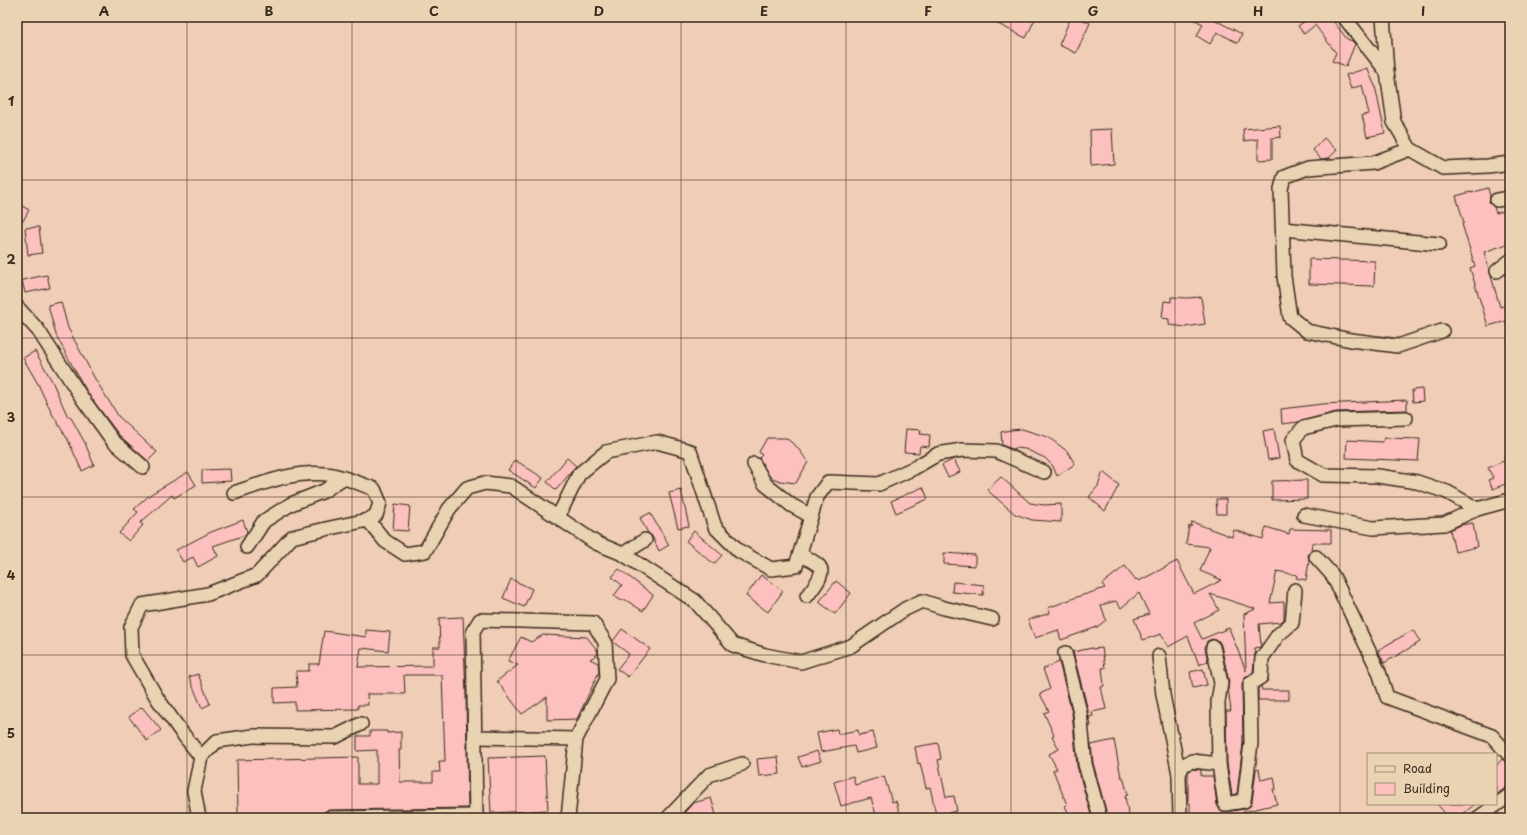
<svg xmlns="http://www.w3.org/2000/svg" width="1527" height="835" font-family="'Playpen Sans',sans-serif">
  <rect width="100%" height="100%" fill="#efcdb6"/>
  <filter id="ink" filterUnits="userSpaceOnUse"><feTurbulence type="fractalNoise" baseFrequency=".025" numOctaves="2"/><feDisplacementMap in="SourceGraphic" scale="8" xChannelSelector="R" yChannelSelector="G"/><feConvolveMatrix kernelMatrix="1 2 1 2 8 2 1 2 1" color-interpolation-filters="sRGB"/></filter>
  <g filter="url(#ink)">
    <g fill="#fcc0be" stroke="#3b2a1e" fill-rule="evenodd">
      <path d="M984 17H1036L1026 38Z"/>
      <path d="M1071 17H1076L1090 23 1076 53 1059 45Z"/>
      <path d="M1189 17H1209L1242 34 1238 43 1217 32 1210 44 1197 36 1203 24Z"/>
      <path d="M1308 17H1330L1347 39 1352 41 1355 44 1346 66 1332 61 1336 53 1315 25 1304 34 1298 26 1309 18Z"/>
      <path d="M1367 68 1375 86 1385 133 1367 137 1362 115 1369 114 1362 85 1351 89 1346 75Z"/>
      <path d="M1280 126 1281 137 1272 138V159L1258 160V139L1244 141 1243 129Z"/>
      <path d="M1112 129 1114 164 1091 166 1090 130Z"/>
      <path d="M1324 138 1337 150 1329 158 1321 159 1313 150Z"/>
      <path d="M1488 188 1490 196 1489 202 1494 207 1496 213 1510 209V243L1484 252 1500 307 1510 304V320L1488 326 1470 268 1475 266 1462 224 1464 223 1456 196 1471 192V193Z"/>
      <path d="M17 203 29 210 23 221 17 218Z"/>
      <path d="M39 227 42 253 28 255 25 228Z"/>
      <path d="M1309 259 1375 261 1374 286 1309 284Z"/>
      <path d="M47 275 50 288 25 293 22 280Z"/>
      <path d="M1171 297 1187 298 1201 297 1205 324 1186 327 1169 325V319L1162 318 1164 301 1171 302Z"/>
      <path d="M61 302 68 328 95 379 119 417 157 452 148 461 119 435 89 395 73 367 56 335 48 305Z"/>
      <path d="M35 351 52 381 68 417 70 416 85 443 94 465 82 471 68 440 51 412 38 384 23 358Z"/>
      <path d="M1422 389 1423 401 1413 402 1412 390Z"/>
      <path d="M1407 400V410L1336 412 1298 422 1282 424 1281 409 1322 404Z"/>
      <path d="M906 429 921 430 920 434 930 435 929 447 920 446 919 453 904 452Z"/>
      <path d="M1022 429 1048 437 1067 451 1075 464 1057 476 1053 466 1045 458 1025 449 1016 448 1012 449 1002 445 1001 432 1011 430Z"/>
      <path d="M1274 429 1279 458 1268 460 1263 431Z"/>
      <path d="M767 438H786L797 447 808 462 796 483 780 481 770 477 759 458 762 455 759 452Z"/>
      <path d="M1384 438 1420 439 1418 461 1346 458 1347 440 1383 442Z"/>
      <path d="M567 458 576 466 556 490 547 482Z"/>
      <path d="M1510 458V482L1493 489 1488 480 1493 478 1488 468Z"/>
      <path d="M954 459 960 472 948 477 942 465Z"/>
      <path d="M515 460 543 478 536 488 508 470Z"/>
      <path d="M230 469 231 481 202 483V470Z"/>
      <path d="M188 472 196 485 174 498 172 495 140 523 143 525 129 541 119 533 138 512 134 509 151 494Z"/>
      <path d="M1103 472 1119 485 1105 511 1089 497 1098 486Z"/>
      <path d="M1001 477 1030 503 1044 505 1061 504V522L1032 520 1015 514 987 490Z"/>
      <path d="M1307 480V499L1272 500V481Z"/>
      <path d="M923 487 928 499 896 513 891 501Z"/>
      <path d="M681 490 689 526 678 528 669 493Z"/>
      <path d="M1216 499H1226V514H1217Z"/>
      <path d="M395 504 410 506 408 531 393 530Z"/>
      <path d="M650 513 669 545 659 551 652 536 648 533 640 518Z"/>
      <path d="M243 520 247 532 245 535 213 546 218 556 198 567 193 557 183 562 176 550 211 532Z"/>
      <path d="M1192 522 1232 537 1234 530 1263 539 1266 527 1289 534 1290 529 1331 530V543H1312L1311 551 1308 555 1309 561 1306 580 1296 578 1297 575 1277 571 1270 603 1284 602V619L1281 622 1259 624 1261 645 1260 647 1254 648 1255 654 1253 672 1245 678 1242 684 1243 743 1237 794 1232 795 1227 763 1226 711H1231L1228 688 1229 682 1221 645 1219 641 1212 639 1207 641 1205 648 1208 661 1199 665 1188 636 1168 647 1161 634 1143 640 1134 619 1149 614 1139 593 1121 608 1116 601 1101 605 1106 620 1097 627 1061 640 1058 630 1035 638 1028 620 1050 613 1048 608 1077 597 1105 588 1102 584 1125 566 1136 580 1137 579 1139 581 1177 561 1194 594 1222 580 1200 571 1210 547 1186 544 1189 526 1191 527ZM1210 594 1256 609 1244 614 1246 671 1229 628 1202 639 1194 623 1219 610Z"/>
      <path d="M1473 523 1477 547 1455 552 1450 530 1461 525Z"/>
      <path d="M694 531 722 555 714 564 686 541Z"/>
      <path d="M944 553 975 555V566L944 564Z"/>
      <path d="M619 569 653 595 643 611 624 599 622 601 614 596 622 585 612 577Z"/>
      <path d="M761 575 783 591 768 612 746 596Z"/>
      <path d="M511 579 532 589 524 607 503 598Z"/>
      <path d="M836 581 851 593 835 614 819 602Z"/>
      <path d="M953 582 984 585 983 595 952 592Z"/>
      <path d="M463 617 466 696 468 808 329 810 325 811 322 815 238 816 237 760 358 757V784H377V750L357 751V736H370V731H387V733L401 732V750H399L400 782H433V772H440L439 761H445L442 675H404L405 694H367L368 705H358V709L295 710V702L274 703V688L297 687 296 671H309V664H319L324 631 366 637V630L390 632 388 651 361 648 358 667 433 666V647H440L439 618Z"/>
      <path d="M622 629 650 649 628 677 617 669 629 654 613 642V641Z"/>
      <path d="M1413 630 1420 642 1384 663 1378 650Z"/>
      <path d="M543 635 587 637 597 650 598 654 590 659 598 663 599 672 577 719 547 720V697L522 714 497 681 518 665 508 661 521 637 531 642Z"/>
      <path d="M1092 648V649L1102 648 1105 668H1102L1104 686 1101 687 1106 709 1092 712 1093 716 1089 717 1091 726 1089 727 1088 710 1073 652Z"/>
      <path d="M1059 662 1072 713 1077 766 1092 818H1071L1065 806 1067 805 1053 770 1057 769 1049 754 1059 749 1052 736 1054 735 1044 713 1049 711 1040 694 1050 689 1043 669Z"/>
      <path d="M1203 669 1207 685 1193 688 1190 672Z"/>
      <path d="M198 674 210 704 202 708 189 677Z"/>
      <path d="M1261 686 1262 690H1289V700H1258V688Z"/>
      <path d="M142 707 161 730 147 741 129 717Z"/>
      <path d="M837 729 838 734 858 730 859 735 873 732 877 748 856 753 854 746 821 752 817 733Z"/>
      <path d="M1114 740 1121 777H1123L1128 795 1125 796 1129 818H1108L1093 763 1091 745Z"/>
      <path d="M938 743 941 759 938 760 946 797 954 796 957 811 936 815 930 787 926 788 920 763 918 764 915 747Z"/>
      <path d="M817 751 821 761 802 767 798 757Z"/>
      <path d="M545 756 548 810 491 813 488 758Z"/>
      <path d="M778 757 780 774 759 776 757 759Z"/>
      <path d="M1502 759 1510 765V787L1505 788 1496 795V766Z"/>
      <path d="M1193 769 1201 770V776H1213L1217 805 1222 811 1226 812 1245 809 1250 806 1252 802 1256 770 1259 769 1261 780 1274 777 1276 789H1273L1277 804 1243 812 1246 818H1190V803H1188V773L1189 771Z"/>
      <path d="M853 776 855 785 884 776 892 802 896 801 901 818H877L871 798 841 806 834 782Z"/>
      <path d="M711 798 717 818H686L684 813 693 803Z"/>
      <path d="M1437 804H1475L1458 818H1449Z"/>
    </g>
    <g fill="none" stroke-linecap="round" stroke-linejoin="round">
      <defs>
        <g id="minor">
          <path d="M1344 17 1387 72"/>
          <path d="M1383 17 1387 72 1394 122 1410 149 1443 168 1488 166 1510 163"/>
          <path d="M1410 149 1373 163 1308 168 1284 177 1281 189 1284 276 1290 317 1307 331 1351 340 1398 346 1442 331"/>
          <path d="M1497 200 1510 198"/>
          <path d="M1283 229 1439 244"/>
          <path d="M1497 271 1510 261"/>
          <path d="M17 307 38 330 82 398 113 441 143 467"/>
          <path d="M1406 418 1336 420 1303 428 1293 440 1297 460 1323 475 1378 476 1417 482 1447 492 1477 509"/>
          <path d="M754 464 765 484 791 505 811 516"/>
          <path d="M234 493C266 482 299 469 333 475 347 478 361 484 374 489L380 503 376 515 368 520"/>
          <path d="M1304 515 1373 528 1444 524 1477 509 1510 500"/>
          <path d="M558 517 579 474 606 452 657 442 690 451 715 527 739 551 771 569 796 566 817 497 828 482 879 484 914 468 938 454 962 450 996 451 1044 472"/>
          <path d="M247 547 264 521 291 504 324 491 343 478"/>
          <path d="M623 554 645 540"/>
          <path d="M800 554C805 558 814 561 819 566 826 574 812 589 807 596"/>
          <path d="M1316 557 1333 576 1379 672 1387 697 1492 736 1510 756"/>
          <path d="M1213 647 1221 683 1218 702 1219 764 1225 804 1244 801 1251 743 1250 684 1261 677 1262 658 1278 635 1292 623 1295 590"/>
          <path d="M1065 653 1080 712 1085 764 1100 818"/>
          <path d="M1159 656 1163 695 1179 774 1180 818"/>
          <path d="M475 737 576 739"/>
          <path d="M201 757 217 741 253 736 335 737 361 724"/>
          <path d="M1179 774 1183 765 1192 761 1219 764"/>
          <path d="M476 816 473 631 480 620 593 623 605 642 607 679 576 739 568 818"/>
          <path d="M199 818 194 791 201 757 182 733 157 698 132 655 131 627 142 605 208 594 257 575 292 537 330 528 368 520 385 541 405 554 425 551 449 509 467 488 485 483 511 486 596 543 623 554 695 601 733 645 765 655 801 662 851 646 905 609 922 601 944 608 992 619"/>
          <path d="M329 818 476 816 478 818"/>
          <path d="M668 818 709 775 742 764"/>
          <path d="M1478 818 1510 795"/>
        </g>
      </defs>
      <use href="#minor" stroke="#3b2a1e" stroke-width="16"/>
      <use href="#minor" stroke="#ead3b3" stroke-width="13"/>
    </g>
  </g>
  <path fill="none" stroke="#3b2a1e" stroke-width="1" stroke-opacity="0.55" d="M187 17V818M352 17V818M516 17V818M681 17V818M846 17V818M1011 17V818M1175 17V818M1340 17V818M17 180H1510M17 338H1510M17 497H1510M17 655H1510"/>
  <rect width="1527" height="835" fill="none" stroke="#ead3b3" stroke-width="44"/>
  <rect x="1367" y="753" width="130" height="52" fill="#ead3b3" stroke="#a48f77"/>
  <rect x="1375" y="766" width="20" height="6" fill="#ead3b3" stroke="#a48f77"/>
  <text x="1403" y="773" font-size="12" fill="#3b2a1e">Road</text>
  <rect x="1375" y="783" width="20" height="12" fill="#fcc0be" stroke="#a48f77"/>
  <text x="1403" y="793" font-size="12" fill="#3b2a1e">Building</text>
  <rect x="22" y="22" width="1483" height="791" fill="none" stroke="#3b2a1e" stroke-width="1.5"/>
  <g font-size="13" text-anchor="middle" font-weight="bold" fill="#3b2a1e">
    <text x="104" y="16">A</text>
    <text x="269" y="16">B</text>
    <text x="434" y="16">C</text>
    <text x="599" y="16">D</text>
    <text x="764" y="16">E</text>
    <text x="928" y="16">F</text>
    <text x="1093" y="16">G</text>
    <text x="1258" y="16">H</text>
    <text x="1423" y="16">I</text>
    <text x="11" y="106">1</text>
    <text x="11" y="264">2</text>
    <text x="11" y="422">3</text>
    <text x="11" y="580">4</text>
    <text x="11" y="738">5</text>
  </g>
</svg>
